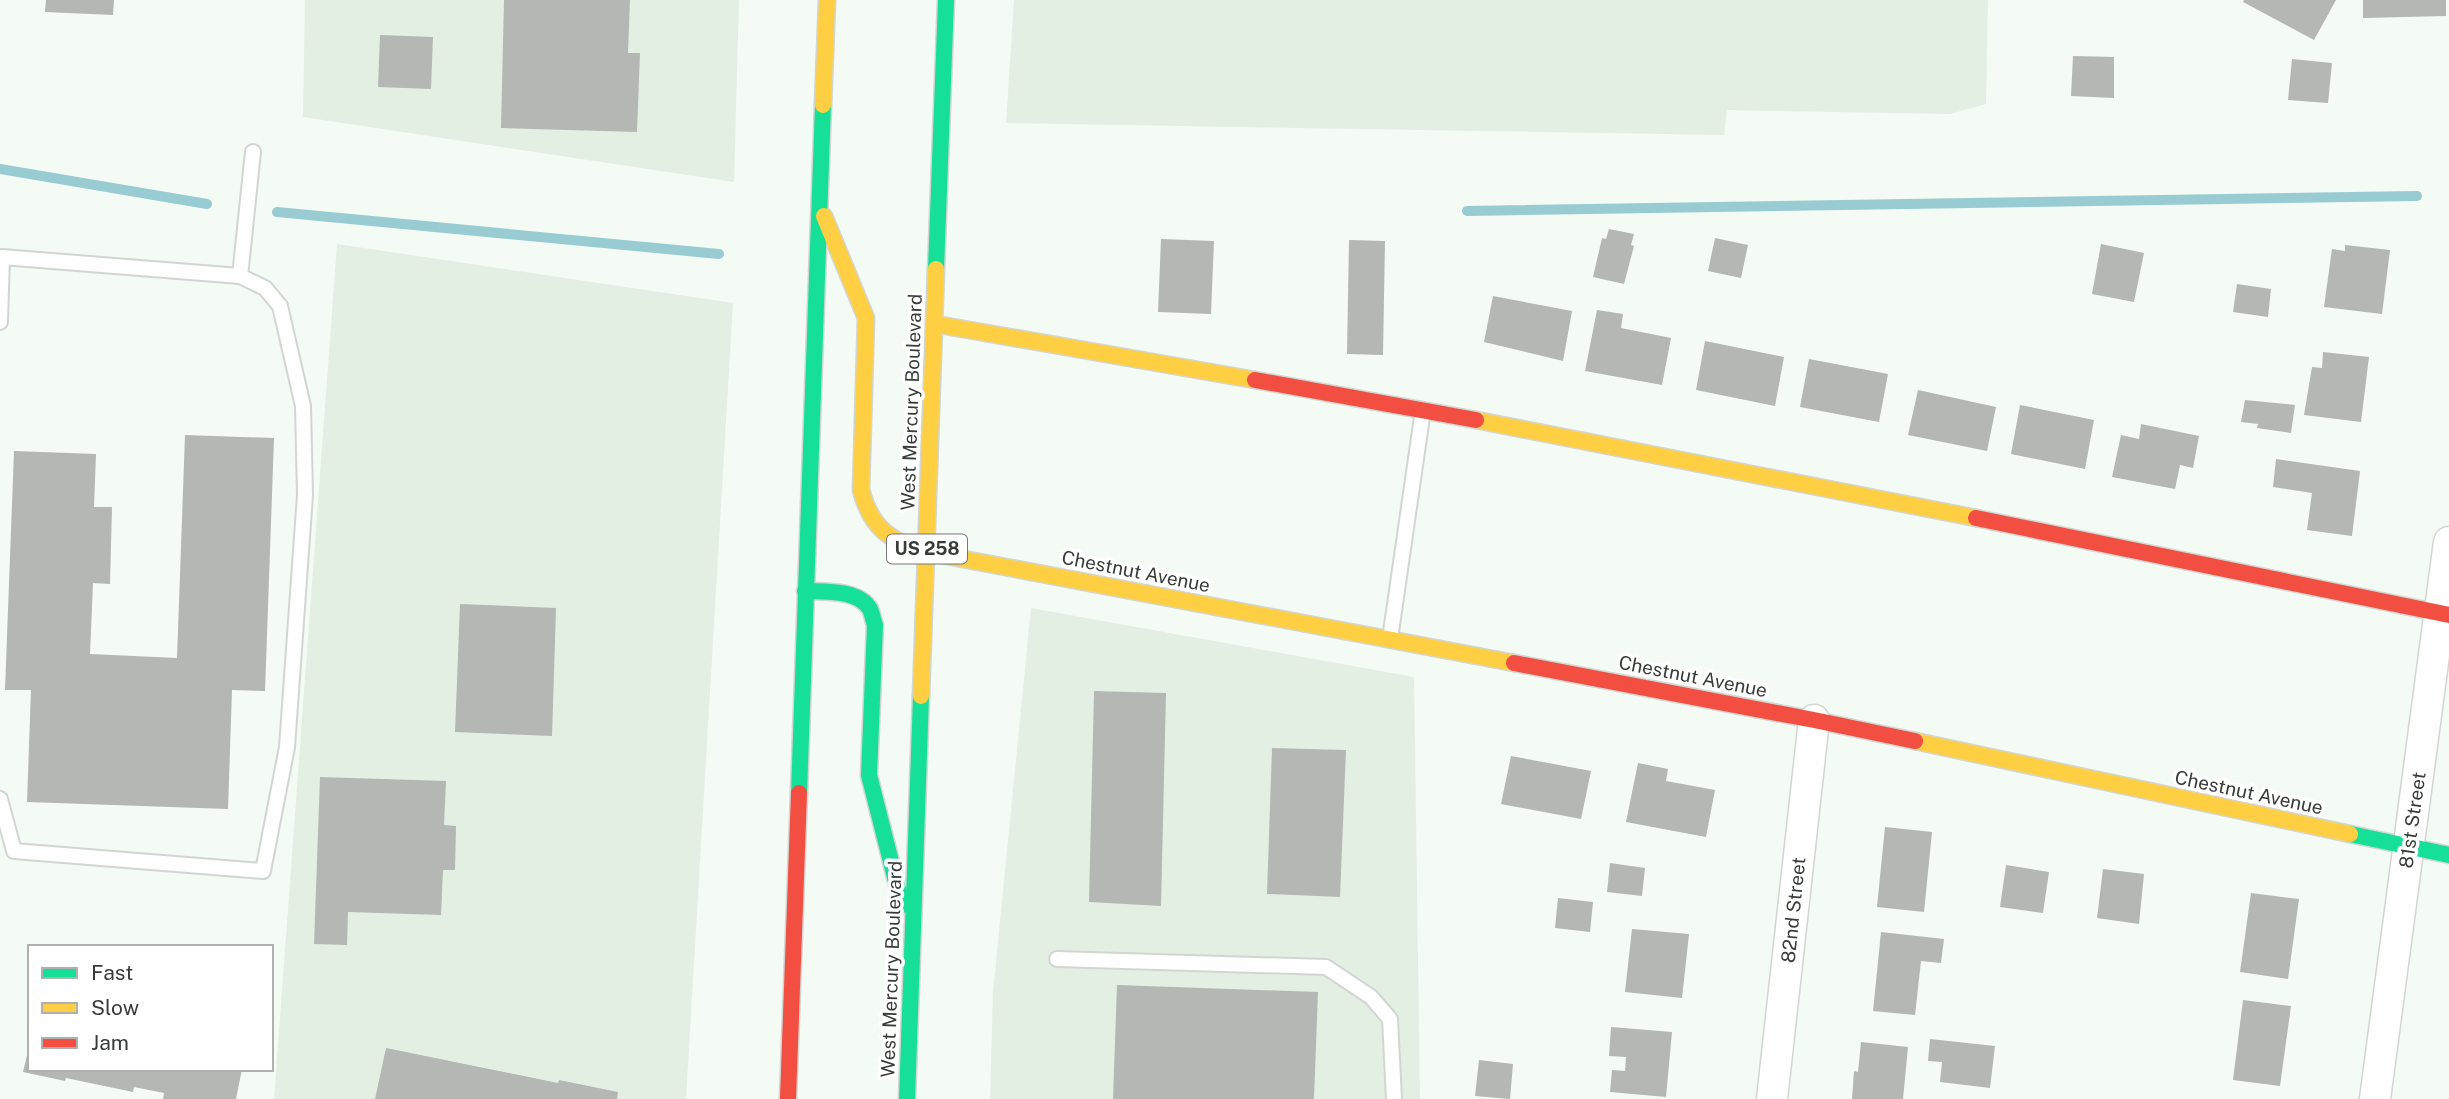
<svg xmlns="http://www.w3.org/2000/svg" width="2449" height="1099" font-family="'Public Sans',sans-serif">
  <rect width="100%" height="100%" fill="#f4faf4"/>
  <g fill="#e4efe4">
    <path d="M305 0H739L734 182 303 117Z"/>
    <path d="M1014 0H1988L1986 104 1950 114 1727 110 1724 135 1006 123Z"/>
    <path d="M337 244 733 303 686 1099H274Z"/>
    <path d="M1031 608 1414 677 1420 1099H990L993 992Z"/>
  </g>
  <g fill="none" stroke-linecap="round" stroke-linejoin="round">
    <g stroke="#98ccd2" stroke-width="10">
      <path d="M0 169 207 204"/>
      <path d="M1467 211 2417 196"/>
      <path d="M277 212 719 254"/>
    </g>
  </g>
  <g fill="#b4b7b3">
    <path d="M46 0H114L113 15 45 12Z"/>
    <path d="M504 0H630L628 53H640L637 132 501 128Z"/>
    <path d="M2244 0H2336L2314 40 2243 2Z"/>
    <path d="M2363 0H2446V16L2363 18Z"/>
    <path d="M380 35 433 37 431 89 378 87Z"/>
    <path d="M2073 56 2114 57V98L2071 96Z"/>
    <path d="M2292 59 2332 63 2328 103 2288 100Z"/>
    <path d="M1609 229 1634 234 1631 245 1634 246 1624 284 1593 277 1602 238 1606 239Z"/>
    <path d="M1715 238 1748 245 1741 278 1708 271Z"/>
    <path d="M1161 239 1214 241 1211 314 1158 312Z"/>
    <path d="M1349 240 1385 241 1383 355 1347 354Z"/>
    <path d="M2101 244 2144 253 2134 302 2092 294Z"/>
    <path d="M2345 245 2390 250 2382 314 2324 307 2332 249 2345 251Z"/>
    <path d="M2237 284 2271 289 2268 317 2233 312Z"/>
    <path d="M1493 296 1572 311 1563 361 1484 342Z"/>
    <path d="M1597 310 1623 314 1621 328 1671 338 1662 385 1585 371Z"/>
    <path d="M1705 341 1784 357 1775 406 1696 390Z"/>
    <path d="M2323 352 2369 357 2361 422 2304 415 2312 367 2322 368Z"/>
    <path d="M1809 359 1888 374 1879 422 1800 407Z"/>
    <path d="M1918 390 1996 407 1987 451 1908 435Z"/>
    <path d="M2245 400 2295 405 2291 433 2257 428 2258 424 2241 422Z"/>
    <path d="M2020 405 2094 420 2085 469 2011 454Z"/>
    <path d="M2141 424 2199 436 2193 468 2180 465 2175 489 2112 477 2121 435 2139 439Z"/>
    <path d="M185 435 274 438 265 691 232 690 228 809 27 802 31 690H5L14 451 96 454 94 507H112L110 584 93 583 90 654 177 658Z"/>
    <path d="M2276 459 2360 471 2352 536 2307 530 2312 493 2273 487Z"/>
    <path d="M460 604 556 608 552 736 455 732Z"/>
    <path d="M1094 691 1166 693 1161 906 1089 902Z"/>
    <path d="M1272 748 1346 750 1340 897 1267 894Z"/>
    <path d="M1511 756 1591 771 1581 819 1501 804Z"/>
    <path d="M1638 763 1668 769 1666 781 1715 790 1706 837 1626 822Z"/>
    <path d="M320 777 446 781 444 825 456 826 455 870H443L441 915 348 912 347 945 314 944Z"/>
    <path d="M1885 827 1932 832 1924 912 1877 907Z"/>
    <path d="M1610 863 1645 868 1642 896 1607 892Z"/>
    <path d="M2006 865 2049 872 2043 913 2000 907Z"/>
    <path d="M2103 869 2144 874 2139 924 2097 918Z"/>
    <path d="M2251 893 2299 899 2288 979 2240 972Z"/>
    <path d="M1558 898 1593 902 1590 932 1555 928Z"/>
    <path d="M1632 929 1689 934 1682 998 1625 992Z"/>
    <path d="M1881 932 1944 939 1941 963 1921 961 1915 1015 1873 1011Z"/>
    <path d="M1117 985 1318 992 1314 1099H1113Z"/>
    <path d="M2243 1000 2291 1006 2280 1086 2233 1080Z"/>
    <path d="M1611 1027 1672 1032 1666 1097 1610 1092 1612 1070 1625 1071 1626 1057 1609 1056Z"/>
    <path d="M1930 1039 1995 1046 1990 1088 1940 1082 1942 1062 1928 1061Z"/>
    <path d="M1861 1042 1908 1047 1903 1099H1852L1854 1071 1858 1072Z"/>
    <path d="M29 1047 30 1069H242L236 1099H163L164 1093 134 1087 133 1092 66 1078 65 1081 23 1072Z"/>
    <path d="M386 1048 558 1083 559 1080 618 1092 617 1099H375Z"/>
    <path d="M1479 1060 1513 1064 1510 1099 1475 1096Z"/>
  </g>
  <g fill="none" stroke-linecap="round" stroke-linejoin="round">
    <defs>
      <g id="lane">
        <path d="M240 276 253 152"/>
        <path d="M0 322 2 257 240 276 265 288 280 306 303 406 305 495 287 747 263 871 14 851 0 799"/>
        <path d="M1390 639 1423 410"/>
        <path d="M1057 959 1326 967 1371 997 1390 1019 1394 1099"/>
      </g>
      <g id="street">
        <path d="M1772 1099 1814 720"/>
        <path d="M2375 1099 2449 542"/>
      </g>
      <g id="fast">
        <path d="M936 269 946 0"/>
        <path d="M805 591C824 592 858 589 870 609 872 613 873 620 875 625L869 775 902 905"/>
        <path d="M799 793 823 105"/>
        <path d="M2350 834 2449 855"/>
        <path d="M907 1099 921 696"/>
      </g>
      <g id="slow">
        <path d="M823 105 827 0"/>
        <path d="M824 216 866 318 861 490C871 528 890 541 926 552"/>
        <path d="M935 324 1255 380"/>
        <path d="M1476 420 1976 518"/>
        <path d="M926 552 1514 663"/>
        <path d="M921 696 936 269"/>
        <path d="M1915 741 2350 834"/>
      </g>
      <g id="jam">
        <path d="M1255 380 1476 420"/>
        <path d="M1976 518 2449 615"/>
        <path d="M1514 663 1814 720 1915 741"/>
        <path d="M788 1099 799 793"/>
      </g>
    </defs>
    <use href="#lane" stroke="#d2d6d2" stroke-width="18"/>
    <use href="#street" stroke="#d2d6d2" stroke-width="33"/>
    <use href="#fast" stroke="#d2d6d2" stroke-width="19"/>
    <use href="#slow" stroke="#d2d6d2" stroke-width="19"/>
    <use href="#jam" stroke="#d2d6d2" stroke-width="19"/>
    <use href="#lane" stroke="#fdfefd" stroke-width="14"/>
    <use href="#street" stroke="#fdfefd" stroke-width="30"/>
    <use href="#fast" stroke="#16e098" stroke-width="16"/>
    <use href="#slow" stroke="#ffcf43" stroke-width="16"/>
    <use href="#jam" stroke="#f24e42" stroke-width="16"/>
  </g>
  <g text-anchor="middle" stroke-width="7" stroke-linejoin="round" paint-order="stroke">
    <rect fill="#fff" stroke="#747674" stroke-width="2" x="887" y="534.5" width="80" height="29" rx="5"/>
    <g font-size="18" font-weight="bold" fill="#383c38">
      <text x="927" y="555">US 258</text>
    </g>
    <g font-size="19" fill="#383c38" stroke="#fff">
      <text transform="translate(911 402) rotate(-88)" y="7">West Mercury Boulevard</text>
      <text transform="translate(1136 571) rotate(11)" y="7">Chestnut Avenue</text>
      <text transform="translate(1693 676) rotate(11)" y="7">Chestnut Avenue</text>
      <text transform="translate(2249 792) rotate(12)" y="7">Chestnut Avenue</text>
      <text transform="translate(2412 820) rotate(-82)" y="7">81st Street</text>
      <text transform="translate(1793 910) rotate(-84)" y="7">82nd Street</text>
      <text transform="translate(891 969) rotate(-88)" y="7">West Mercury Boulevard</text>
    </g>
  </g>
  <rect x="28" y="945" width="245" height="126" fill="#ffffff" stroke="#afb1af" stroke-width="2"/>
  <rect x="42" y="968" width="35" height="10" fill="#16e098" stroke="#afb1af" stroke-width="2"/>
  <text x="91" y="980" font-size="21" fill="#383c38">Fast</text>
  <rect x="42" y="1003" width="35" height="10" fill="#ffcf43" stroke="#afb1af" stroke-width="2"/>
  <text x="91" y="1015" font-size="21" fill="#383c38">Slow</text>
  <rect x="42" y="1038" width="35" height="10" fill="#f24e42" stroke="#afb1af" stroke-width="2"/>
  <text x="91" y="1050" font-size="21" fill="#383c38">Jam</text>
</svg>
